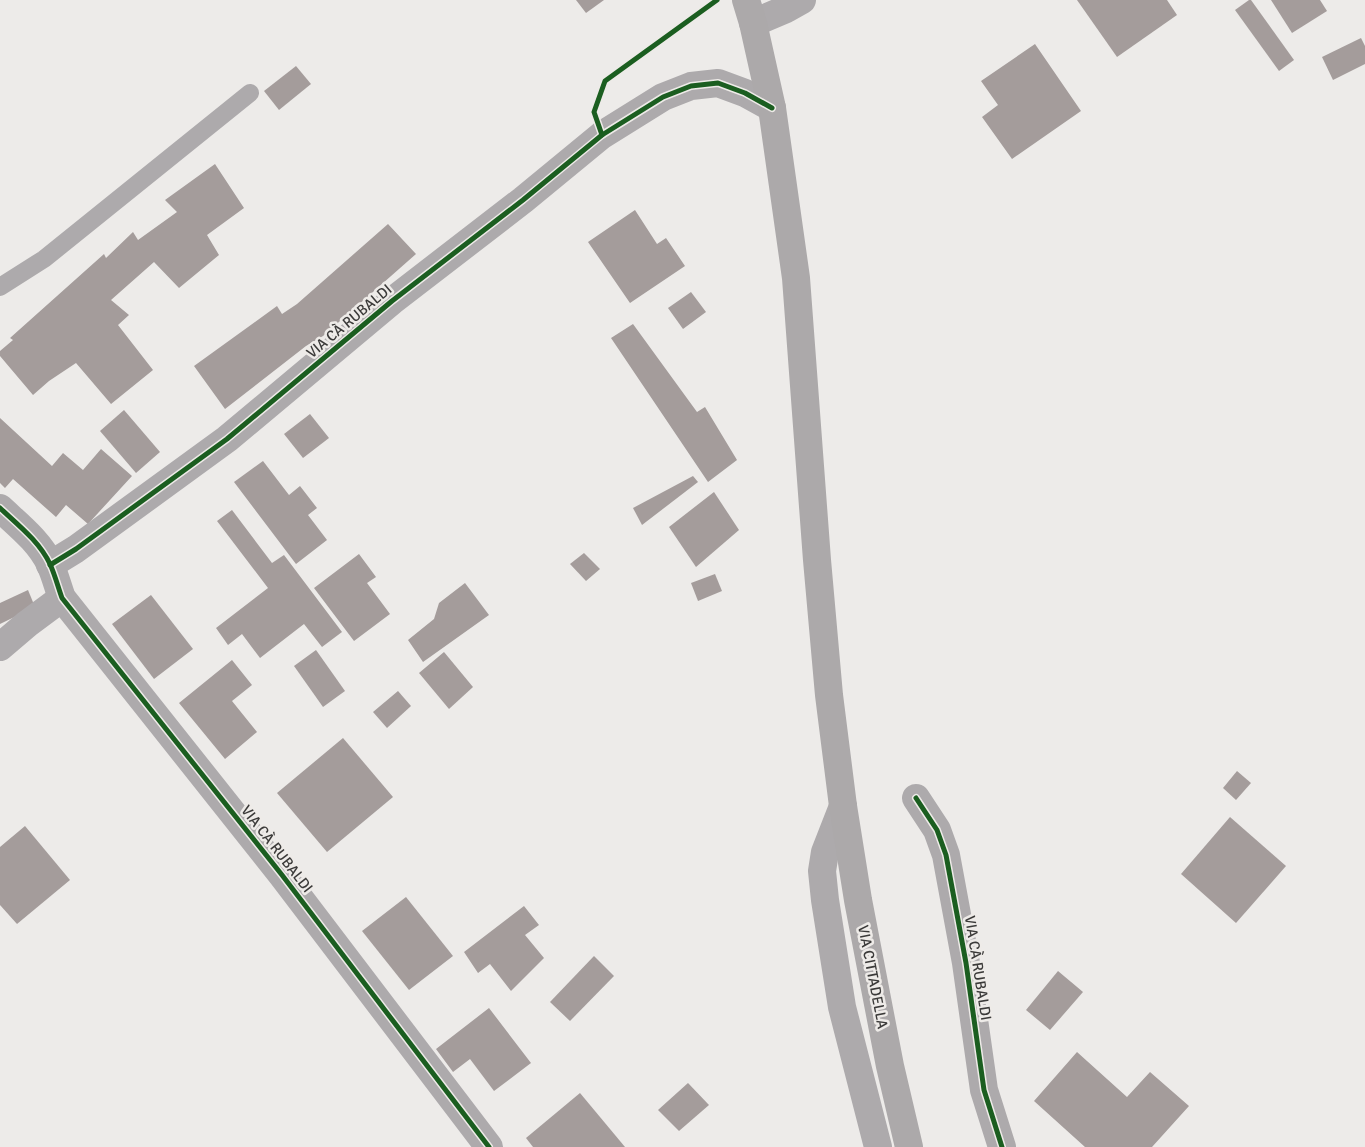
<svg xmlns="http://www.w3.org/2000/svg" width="1365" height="1147" font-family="Signika,sans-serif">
  <rect width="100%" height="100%" fill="#edebe9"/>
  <g fill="#a49c9b">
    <path d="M576 0H604L586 13Z"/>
    <path d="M1077 0H1167L1177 15 1117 57Z"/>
    <path d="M1249 0H1251L1294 60 1279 71 1235 10Z"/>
    <path d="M1271 0H1320L1327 11 1292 33Z"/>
    <path d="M1361 38 1365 46V64L1333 80 1322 57Z"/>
    <path d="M1035 44 1081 111 1012 159 982 117 998 105 981 81Z"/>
    <path d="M296 66 311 84 279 110 264 91Z"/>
    <path d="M215 164 244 208 207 235 219 255 179 288 154 262 111 300 129 315 118 325 153 370 111 404 76 363 49 381 33 395 0 356V351L13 340 10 338 104 254 106 258 133 232 138 240 177 212 165 200Z"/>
    <path d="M635 210 657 244 666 238 685 266 630 303 588 242Z"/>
    <path d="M388 224 416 254 323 336 306 346 225 409 194 366 277 306 282 314 297 304Z"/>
    <path d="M691 292 706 312 683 329 668 308Z"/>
    <path d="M633 324 697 412 705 407 737 460 708 482 611 338Z"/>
    <path d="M124 410 160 452 136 473 100 431Z"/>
    <path d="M310 414 329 438 303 458 284 434Z"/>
    <path d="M0 418 52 466 63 453 83 470 101 449 132 476 88 524 66 505 56 517 13 479 5 488 0 483Z"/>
    <path d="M263 461 289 495 300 486 317 508 308 515 327 540 296 564 234 482Z"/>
    <path d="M693 476 698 482 642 525 633 508Z"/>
    <path d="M714 492 739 530 696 567 669 527Z"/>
    <path d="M232 510 272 563 284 555 342 632 322 647 304 624 260 658 242 634 228 645 216 628 268 588 217 521Z"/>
    <path d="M584 553 600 569 586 581 570 564Z"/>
    <path d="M359 554 376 577 367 583 390 614 354 641 314 588Z"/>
    <path d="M715 574 722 591 698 601 691 583Z"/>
    <path d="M465 583 489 615 423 662 408 640 434 619 439 603Z"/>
    <path d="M28 590 35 607 0 624V603Z"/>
    <path d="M151 595 193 649 154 679 112 624Z"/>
    <path d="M316 650 345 691 323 707 294 666Z"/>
    <path d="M444 652 473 687 449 709 419 673Z"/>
    <path d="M232 660 252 685 232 701 257 732 225 759 179 703Z"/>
    <path d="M398 691 411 706 387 728 373 712Z"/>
    <path d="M343 738 393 797 327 852 277 793Z"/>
    <path d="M1237 771 1251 783 1236 800 1223 788Z"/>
    <path d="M1230 817 1286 866 1236 923 1181 874Z"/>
    <path d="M25 826 70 880 17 924 0 905V847Z"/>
    <path d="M406 897 453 956 409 990 362 931Z"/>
    <path d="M524 906 539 925 525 935 544 958 511 991 490 964 478 973 464 952Z"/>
    <path d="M594 956 614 976 570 1021 550 1002Z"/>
    <path d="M1058 971 1083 992 1050 1030 1026 1010Z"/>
    <path d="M489 1008 531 1063 494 1091 470 1059 453 1072 436 1049Z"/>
    <path d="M1077 1052 1127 1097 1150 1072 1189 1106 1152 1147H1085L1034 1101Z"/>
    <path d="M688 1083 709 1105 679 1131 658 1110Z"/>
    <path d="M580 1093 625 1147H533L526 1138Z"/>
  </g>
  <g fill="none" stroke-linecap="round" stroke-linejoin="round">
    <path stroke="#adaaac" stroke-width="18" d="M0 287 44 259 250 93"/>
    <g stroke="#adaaac" stroke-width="28">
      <path d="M753 23 786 9 802 0"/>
      <path d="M0 508C18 525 39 541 50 564 55 575 58 587 62 598L282 875 489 1147"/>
      <path d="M50 565 76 549 227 439 392 301 523 200 602 135 663 97 691 86 718 83 745 93 772 108"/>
      <path d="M0 647 27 624 62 598"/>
      <path d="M916 798 937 830 946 855 966 963 984 1090 1002 1147"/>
      <path d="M843 806 825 852 822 871 825 900 842 1007 878 1147"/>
    </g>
    <path stroke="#aca9aa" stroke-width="28" d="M746 0 753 23 772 108 796 278 817 560 829 695 843 806 858 900 890 1066 909 1147"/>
    <defs>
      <g id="cycleway">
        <path d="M602 135 594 112 605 81 717 0"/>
        <path d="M0 508C18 525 39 541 50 564 55 575 58 587 62 598L282 875 489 1147"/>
        <path d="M50 565 76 549 227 439 392 301 523 200 602 135 663 97 691 86 718 83 745 93 772 108"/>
        <path d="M916 798 937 830 946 855 966 963 984 1090 1002 1147"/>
      </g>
    </defs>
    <use href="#cycleway" stroke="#eeebe8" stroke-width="8"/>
    <use href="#cycleway" stroke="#1b5e20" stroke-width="5"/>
  </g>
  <g text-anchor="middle" stroke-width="5" stroke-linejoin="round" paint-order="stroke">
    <g font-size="15" fill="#3b3a39" stroke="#eeebe8">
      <text transform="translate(349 321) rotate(-40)" y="5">VIA CÀ RUBALDI</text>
      <text transform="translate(277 849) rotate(52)" y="5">VIA CÀ RUBALDI</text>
      <text transform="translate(978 968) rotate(81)" y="5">VIA CÀ RUBALDI</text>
      <text transform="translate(873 977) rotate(79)" y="5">VIA CITTADELLA</text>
    </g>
  </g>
</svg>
